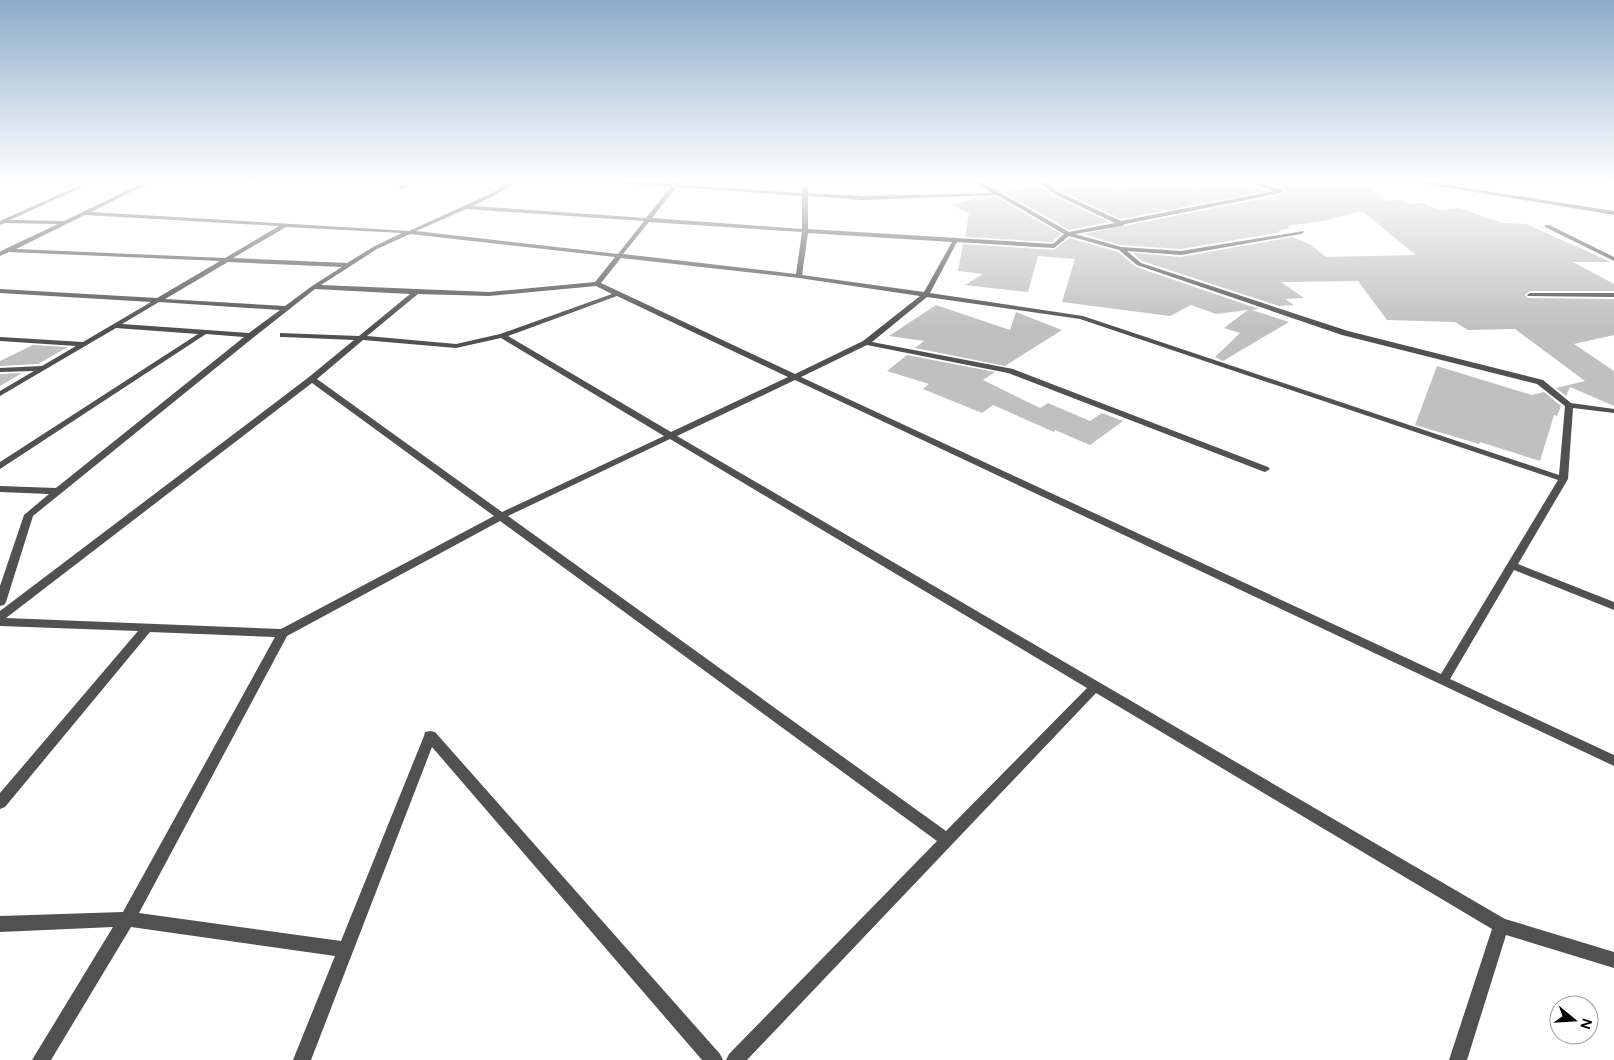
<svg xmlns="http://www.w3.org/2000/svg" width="1614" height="1060" font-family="'DM Sans',sans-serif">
  <rect width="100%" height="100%" fill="#fff"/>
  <g fill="#c0c0c0">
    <path d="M1253 179H1340L1341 184H1364L1385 201 1402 200 1409 204 1423 203 1439 210 1459 208 1502 223 1526 224 1611 262H1573L1614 284V291H1530L1525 295 1528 298 1614 299V335L1574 344 1614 371V406L1570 387 1566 396 1556 388 1585 381 1515 329 1468 330 1455 322 1387 320 1358 281 1281 282 1304 298 1285 299 1294 305 1279 306 1142 261 1133 253 1181 257 1293 237 1311 245 1326 257 1416 255 1362 211 1322 221 1287 226 1290 228 1278 231 1282 232 1181 249 1121 245 1084 234 1281 195 1285 191 1284 188Z"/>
    <path d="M1236 180 1267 191 1121 219 1057 189 1164 183 1172 189Z"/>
    <path d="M1025 188 1045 189 1053 196 1109 222 1069 230 1003 192Z"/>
    <path d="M981 197H997L1061 234 1052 242 965 237 969 214 953 205Z"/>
    <path d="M1069 238 1118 252 1136 267 1259 309 1252 310 1289 322 1223 361 1215 357 1240 333 1224 328 1248 310 1216 314 1191 305 1170 316 1062 302 1075 259 1038 256 1028 292 965 285 983 274 958 271 963 244 1054 250Z"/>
    <path d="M936 305 1010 330 1016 312 1062 330 1005 366 915 348 924 341 889 336Z"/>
    <path d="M33 345 68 347 38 364 0 366V361Z"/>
    <path d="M907 355 995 372 983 380 1040 408 1048 403 1090 421 1102 413 1123 421 1090 445 1055 430 1054 432 993 405 982 413 923 389 929 384 887 371Z"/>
    <path d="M1437 366 1532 395 1544 392 1561 406 1557 416 1554 415 1540 461 1480 442 1479 444 1415 425Z"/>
    <path d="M22 373 0 386V374Z"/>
  </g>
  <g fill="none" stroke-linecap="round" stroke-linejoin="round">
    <g fill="#515151" fill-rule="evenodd">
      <path d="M94 179H100L10 220 64 221 151 179H157L91 212 409 231 490 194 515 179H521L494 196 472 206 646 218 671 187 566 179H593L673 184 677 179H682L678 185 802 193V188L805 186 808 188V193L862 196 992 193 971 180 805 181 803 180 976 179 1069 232 1115 223 1054 194 1035 179H1040L1058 192 1121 221 1274 191 1238 179H1246L1283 190 1281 193 1125 224 1122 226 1075 234 1121 247 1181 251 1303 231 1304 232 1301 234 1181 255 1127 251 1141 263 1348 331 1543 380 1571 403 1614 409V413L1573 408 1568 479 1518 564 1614 602V610L1514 570 1450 679 1614 755V766L795 380 677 436 1505 919 1614 952V968L1506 935 1467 1060H1449L1492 929 1096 693 747 1060H726L729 1054 937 841 500 521 287 636 139 913 341 941 424 736 425 732 430 731 435 732 720 1054 723 1060H702L432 747 311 1060H293L335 956 131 927 51 1060H32L113 927 0 932V916L123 912 275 637 150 632 5 807 0 809V793L138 631 0 626V611L309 377 354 340 283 337H280V333L359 336 410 294 315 289 254 337 33 516 6 602 4 605 0 606V586L24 515 49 494 0 492V486L56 488 244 337 206 334 0 469V462L198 334 116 328 0 396V391L34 371 0 372V368L42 366 76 346 0 341V337L83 342 151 302 0 293V289L157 298 220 261 9 252 0 256V252L5 249 58 224 5 223 0 225V221ZM676 187 802 196V229L652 218ZM997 195 1064 234 1053 244 808 229V196L862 200ZM466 209 644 221 618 254 416 231ZM85 215 279 226 225 258 16 249ZM649 222 802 232 796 274 623 254ZM286 227 402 233 373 247 347 263 233 258ZM808 233 952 242 924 292 802 275ZM410 234 615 257 595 282 489 292 321 285 377 249ZM1069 236 1119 250 1137 265 1342 335 1537 384 1565 406 1559 475 1083 316 930 293 957 242 1054 248ZM621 258 799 278 920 296 863 341 795 374 601 283ZM228 262 342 267 312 286 285 306 165 299ZM596 286 612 294 500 334 456 344 367 336 418 294 489 296ZM617 296 788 377 671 432 508 336ZM927 297 1080 319 1558 480 1441 674 801 377 867 345 1008 373 1262 471 1265 472 1270 469 1268 467 1013 369 872 342ZM159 302 280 310 249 333 122 324ZM501 338 664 436 502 512 317 379 363 340 456 348ZM312 383 494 516 281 629 6 618ZM670 439 1087 688 946 831 508 516Z"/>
      <path d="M325 179H331L325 184H321V182Z"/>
      <path d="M411 179H417L403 189H399V187Z"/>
      <path d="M1397 179H1409L1614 211V215Z"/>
      <path d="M1545 225H1549L1614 257V261L1545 227Z"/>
      <path d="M1530 293H1614V297L1528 296 1527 295Z"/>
    </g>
  </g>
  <linearGradient id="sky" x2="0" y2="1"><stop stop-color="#8baccb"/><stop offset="0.55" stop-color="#fff"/><stop offset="1" stop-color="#fff" stop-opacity="0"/></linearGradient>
  <rect width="1614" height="328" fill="url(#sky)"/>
  <g transform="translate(1574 1020) rotate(108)"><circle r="24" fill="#ffffff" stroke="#999999"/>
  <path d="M0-4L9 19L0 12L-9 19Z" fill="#000000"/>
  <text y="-8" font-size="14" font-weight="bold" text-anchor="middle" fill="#000000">N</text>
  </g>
</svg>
